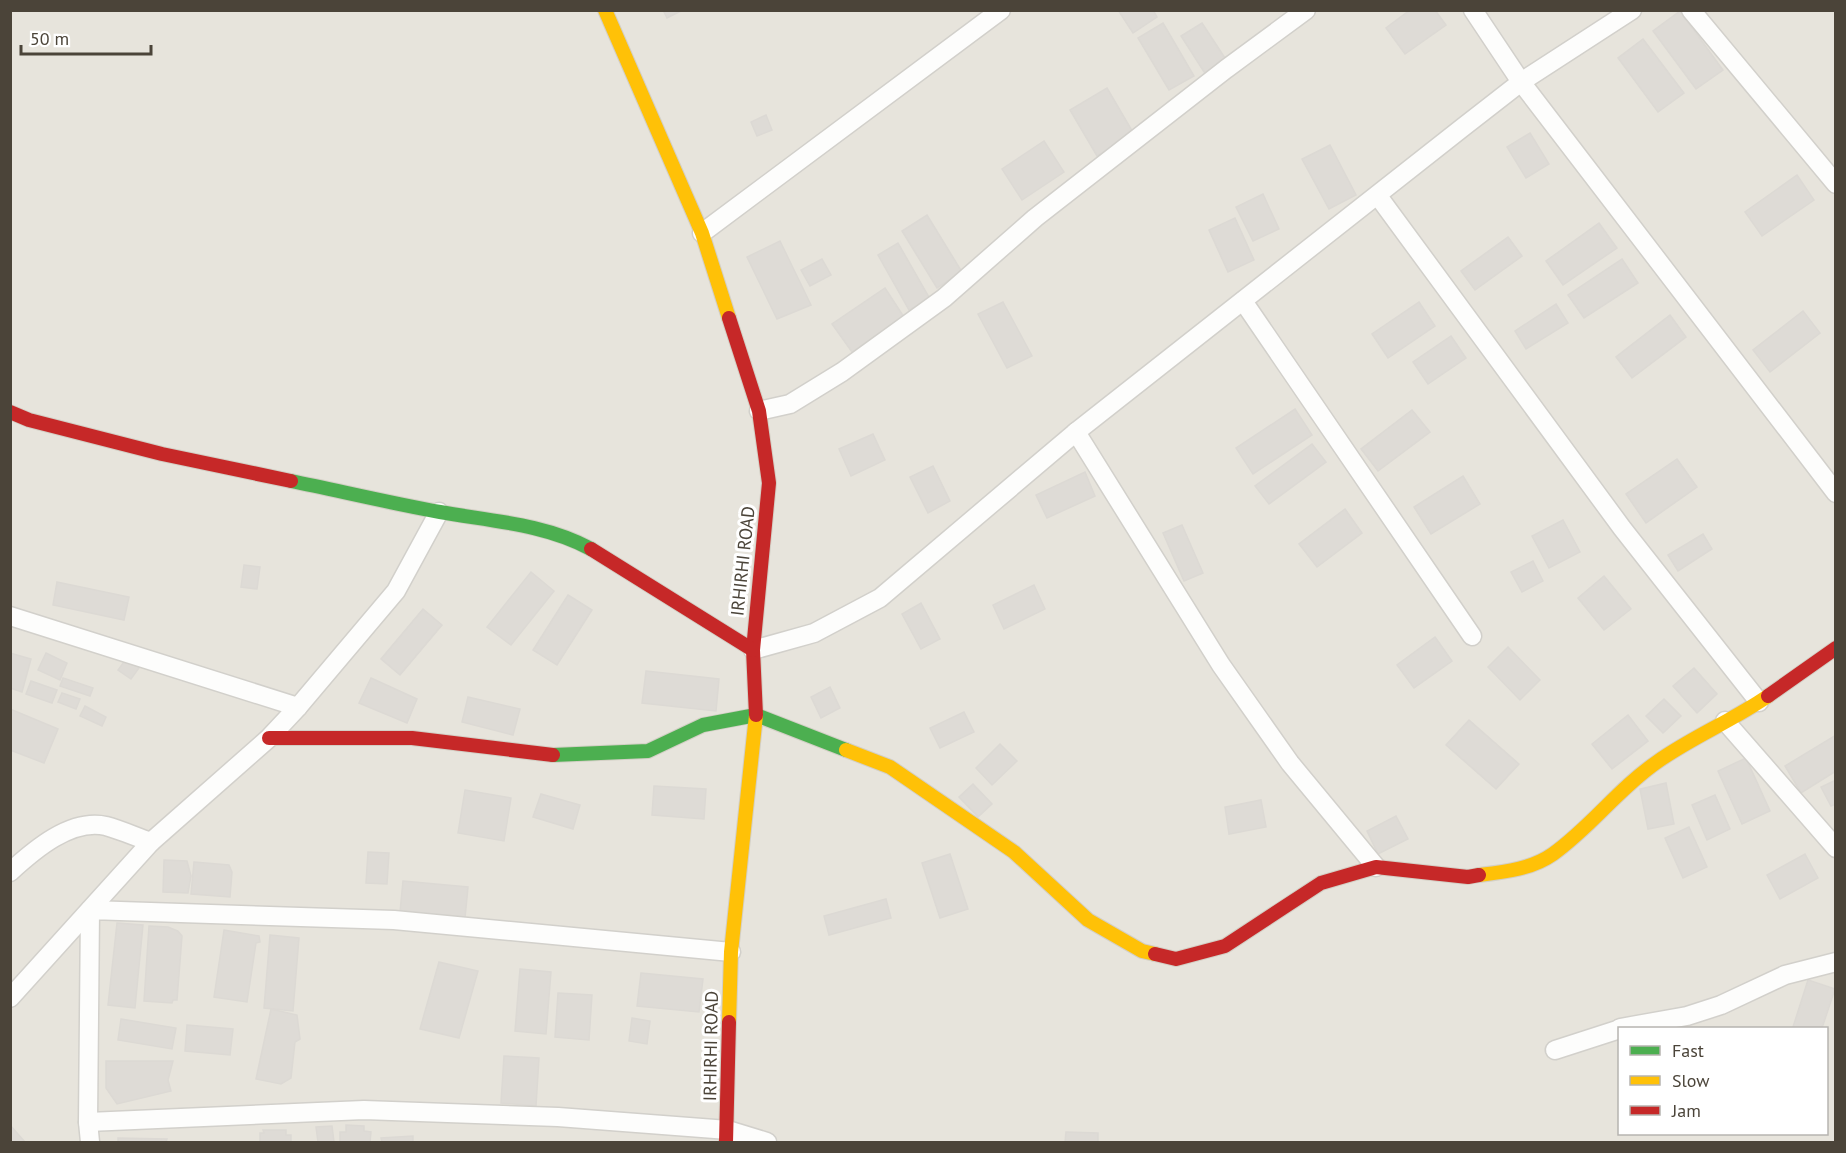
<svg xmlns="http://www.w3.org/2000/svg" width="1846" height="1153" font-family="'PT Sans',sans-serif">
  <rect width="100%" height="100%" fill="#f4f2ee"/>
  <path fill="#e7e4dc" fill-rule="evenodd" d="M10 11H1835V1142H11ZM1620 1028H1826V1134H1620Z"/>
  <g fill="#dedbd6" stroke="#dcd9d4" stroke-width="1.5">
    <path d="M663 10H683L667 18Z"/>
    <path d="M1118 10H1153L1157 17 1133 33Z"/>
    <path d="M1410 10H1435L1446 25 1405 54 1386 28Z"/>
    <path d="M1680 11 1723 70 1696 89 1653 31Z"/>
    <path d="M1163 23 1194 76 1169 90 1138 38Z"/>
    <path d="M1202 23 1227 61 1206 75 1181 36Z"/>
    <path d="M1643 39 1684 93 1658 112 1618 58Z"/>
    <path d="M1107 88 1134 134 1097 156 1070 110Z"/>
    <path d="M766 115 772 130 757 136 751 122Z"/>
    <path d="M1530 133 1549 164 1526 178 1507 147Z"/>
    <path d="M1044 141 1064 172 1022 200 1002 169Z"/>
    <path d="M1330 145 1356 195 1329 209 1302 159Z"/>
    <path d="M1797 175 1814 200 1762 236 1745 212Z"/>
    <path d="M1263 194 1279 229 1253 241 1236 207Z"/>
    <path d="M927 215 962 272 937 288 902 231Z"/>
    <path d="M1235 218 1254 260 1228 272 1209 230Z"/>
    <path d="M1599 223 1617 248 1563 285 1546 261Z"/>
    <path d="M1508 237 1522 256 1475 290 1461 271Z"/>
    <path d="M780 241 811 305 777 319 747 257Z"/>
    <path d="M898 243 930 299 909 310 878 255Z"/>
    <path d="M822 259 831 275 810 286 801 270Z"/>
    <path d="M1622 259 1638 283 1584 318 1568 295Z"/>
    <path d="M885 288 904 317 852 352 832 324Z"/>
    <path d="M1003 302 1032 356 1007 368 978 314Z"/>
    <path d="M1419 302 1435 326 1388 358 1372 334Z"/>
    <path d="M1556 304 1568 323 1526 349 1515 331Z"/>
    <path d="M1803 311 1820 333 1770 372 1753 350Z"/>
    <path d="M1670 315 1686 337 1632 378 1616 357Z"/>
    <path d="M1451 336 1466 358 1428 384 1413 362Z"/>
    <path d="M1295 409 1312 435 1253 474 1236 448Z"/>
    <path d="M1412 410 1430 432 1378 471 1361 449Z"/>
    <path d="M873 434 885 460 851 476 839 449Z"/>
    <path d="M1312 444 1326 462 1269 504 1255 486Z"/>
    <path d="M1677 459 1697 487 1646 523 1626 494Z"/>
    <path d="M933 466 950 501 928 513 910 477Z"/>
    <path d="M1085 472 1095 496 1047 518 1036 495Z"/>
    <path d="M1463 476 1480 504 1431 534 1414 507Z"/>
    <path d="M1345 509 1362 533 1317 567 1299 544Z"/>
    <path d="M1563 520 1580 552 1549 568 1532 536Z"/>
    <path d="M1182 525 1203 573 1184 581 1163 533Z"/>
    <path d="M1703 534 1712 549 1678 571 1668 555Z"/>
    <path d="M1533 561 1543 581 1522 592 1511 572Z"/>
    <path d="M244 565 260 567 257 589 241 587Z"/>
    <path d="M531 572 554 591 511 645 487 627Z"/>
    <path d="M1604 576 1631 609 1604 630 1578 598Z"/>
    <path d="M57 582 129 597 124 620 53 605Z"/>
    <path d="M1034 585 1045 609 1004 629 993 605Z"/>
    <path d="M568 595 592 610 557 665 533 650Z"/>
    <path d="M921 603 940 639 921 649 902 614Z"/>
    <path d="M423 609 442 625 400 675 381 659Z"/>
    <path d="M1435 637 1452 661 1414 688 1397 665Z"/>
    <path d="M1508 647 1540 680 1520 700 1488 667Z"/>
    <path d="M10 653 31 659 22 692 10 688Z"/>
    <path d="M46 653 67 663 60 680 38 670Z"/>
    <path d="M126 659 139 668 131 679 118 670Z"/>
    <path d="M1694 668 1717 694 1697 713 1673 686Z"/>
    <path d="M646 671 719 679 716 711 642 703Z"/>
    <path d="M63 678 93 688 90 696 60 686Z"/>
    <path d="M371 678 417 699 407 723 359 703Z"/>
    <path d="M31 681 57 690 52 703 26 694Z"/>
    <path d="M830 687 840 708 821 718 811 697Z"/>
    <path d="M62 693 80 699 76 709 58 702Z"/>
    <path d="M468 697 520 709 513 735 462 722Z"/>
    <path d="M1664 699 1681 716 1663 733 1646 716Z"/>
    <path d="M85 706 106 717 102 726 80 716Z"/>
    <path d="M10 709 58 729 44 763 10 750Z"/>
    <path d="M964 712 974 732 940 748 930 728Z"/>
    <path d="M1628 715 1648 741 1612 769 1592 744Z"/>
    <path d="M1469 720 1519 764 1496 789 1446 745Z"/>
    <path d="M1836 735V771L1801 793 1785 766Z"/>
    <path d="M1000 744 1017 761 992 785 976 768Z"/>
    <path d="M1746 758 1770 811 1742 824 1718 771Z"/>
    <path d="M1836 780V804L1831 806 1821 787Z"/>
    <path d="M1666 783 1674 824 1648 829 1640 789Z"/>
    <path d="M973 784 992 804 978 817 959 797Z"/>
    <path d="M654 786 706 789 704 819 652 815Z"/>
    <path d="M465 790 511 798 504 841 458 833Z"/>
    <path d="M541 794 580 805 573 829 533 817Z"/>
    <path d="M1715 795 1730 829 1707 840 1692 805Z"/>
    <path d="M1261 800 1266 827 1229 834 1225 807Z"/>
    <path d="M1396 816 1408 839 1378 854 1367 831Z"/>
    <path d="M1689 827 1707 867 1683 878 1665 838Z"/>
    <path d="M368 852 389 853 387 884 366 883Z"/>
    <path d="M950 854 968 909 940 918 922 863Z"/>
    <path d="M1805 854 1818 878 1780 899 1767 875Z"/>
    <path d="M164 860 187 861 191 876 188 893 163 892Z"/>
    <path d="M194 862 229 865 232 872 230 897 191 894Z"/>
    <path d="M403 881 468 887 465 918 400 912Z"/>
    <path d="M886 899 891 918 829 935 824 916Z"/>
    <path d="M117 923 143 925 135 1008 108 1005Z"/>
    <path d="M149 926 168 927 178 931 182 936 177 1000H173L172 1003 144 1001Z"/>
    <path d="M224 930 259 936 260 942 256 943 247 1002 214 997Z"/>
    <path d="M270 935 299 938 293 1011 264 1008Z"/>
    <path d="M439 962 478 971 459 1038 420 1029Z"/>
    <path d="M520 969 551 972 546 1034 515 1031Z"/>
    <path d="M641 973 703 979 699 1012 637 1006Z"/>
    <path d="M1808 980 1835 989 1822 1028 1793 1027Z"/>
    <path d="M558 993 592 995 589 1040 555 1037Z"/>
    <path d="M271 1009 297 1015 300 1039 295 1042 291 1078 281 1084 256 1079Z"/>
    <path d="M632 1018 650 1021 647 1044 629 1041Z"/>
    <path d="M121 1019 176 1028 172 1049 118 1040Z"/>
    <path d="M187 1025 233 1029 230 1055 185 1051Z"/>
    <path d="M504 1056 539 1058 536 1106 501 1103Z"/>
    <path d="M106 1061H173L168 1080 171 1091 117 1104 106 1088Z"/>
    <path d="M10 1125 25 1142H10Z"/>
    <path d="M346 1125 364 1126V1131L371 1132 370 1142H340V1132H346Z"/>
    <path d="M332 1126 334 1142H318L316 1127Z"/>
    <path d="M263 1130H286V1135H291V1142H260V1133H264Z"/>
    <path d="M1066 1132 1098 1133V1142H1065Z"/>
    <path d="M413 1136V1142H382L381 1138Z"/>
    <path d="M118 1138 167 1139 166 1142H118Z"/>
  </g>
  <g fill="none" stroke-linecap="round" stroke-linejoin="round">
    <defs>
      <g id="street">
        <path d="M1473 10 1521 82 1836 493"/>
        <path d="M1691 10 1836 184"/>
        <path d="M1378 196 1622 528 1759 702"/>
        <path d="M702 233 1001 10"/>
        <path d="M1243 301 1472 636"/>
        <path d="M759 411 790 404 842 372 944 298 1035 218 1226 69 1306 10"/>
        <path d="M1076 432 1221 665 1290 763 1376 867"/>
        <path d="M10 616 298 707"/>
        <path d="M753 650 814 633 880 598 1076 432 1462 128 1521 82 1632 10"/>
        <path d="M1725 721 1836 848"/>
        <path d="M10 872C34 850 71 818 106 826 121 830 136 837 151 842"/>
        <path d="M10 998 151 842 269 738 298 707 396 591 439 512"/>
        <path d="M1620 1028 1687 1016 1721 1005 1785 975 1836 962"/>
        <path d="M1555 1050 1620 1029"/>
        <path d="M88 1122 364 1110 558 1117 728 1130 767 1142"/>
        <path d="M90 1142 88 1122 90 910 394 920 731 952"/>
      </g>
      <g id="fast">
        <path d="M291 481C340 491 390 503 440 512 491 521 545 524 591 549"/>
        <path d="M553 755 648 751 703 725 756 715 846 750"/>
      </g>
      <g id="slow">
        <path d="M605 10 702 233 729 318"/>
        <path d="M846 750 890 767 1014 852 1088 920 1142 951 1155 954"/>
        <path d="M1479 875C1504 872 1532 869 1553 854 1591 827 1618 789 1657 762 1692 737 1732 721 1768 696"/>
        <path d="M729 1022 731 952 756 715"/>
      </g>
      <g id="jam">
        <path d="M729 318 759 411 769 483 753 650 756 715"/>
        <path d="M10 412 29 420 162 454 291 481"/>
        <path d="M591 549 753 650"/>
        <path d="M1768 696 1836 648"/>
        <path d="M269 738H412L553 755"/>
        <path d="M1155 954 1176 959 1225 946 1321 883 1376 867 1468 877 1479 875"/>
        <path d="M726 1142 729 1022"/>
      </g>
    </defs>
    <use href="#street" stroke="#d2d0cb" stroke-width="21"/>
    <use href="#fast" stroke="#d3cfc5" stroke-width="16"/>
    <use href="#slow" stroke="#d3cfc5" stroke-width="16"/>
    <use href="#jam" stroke="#d3cfc5" stroke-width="16"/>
    <use href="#street" stroke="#fdfdfc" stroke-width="18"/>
    <use href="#fast" stroke="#4caf50" stroke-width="14"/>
    <use href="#slow" stroke="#ffc107" stroke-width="14"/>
    <use href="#jam" stroke="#c62828" stroke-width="14"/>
  </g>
  <g text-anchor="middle" stroke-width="6" stroke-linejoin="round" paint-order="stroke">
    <g font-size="18" fill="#4b4439" stroke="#fff">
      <text transform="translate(743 561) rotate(-84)" y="6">IRHIRHI ROAD</text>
      <text transform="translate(711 1046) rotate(-89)" y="6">IRHIRHI ROAD</text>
    </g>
  </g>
  <rect width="1846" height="1153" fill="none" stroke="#4b4439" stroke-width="24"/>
  <rect x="1618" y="1027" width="210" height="108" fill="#ffffff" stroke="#b7b4b0" stroke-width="1.5"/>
  <rect x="1630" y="1046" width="30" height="9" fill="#4caf50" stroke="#b7b4b0" stroke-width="1.5"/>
  <text x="1672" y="1057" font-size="18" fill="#4b4439">Fast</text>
  <rect x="1630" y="1076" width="30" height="9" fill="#ffc107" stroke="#b7b4b0" stroke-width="1.5"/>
  <text x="1672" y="1087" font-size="18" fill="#4b4439">Slow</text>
  <rect x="1630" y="1106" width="30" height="9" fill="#c62828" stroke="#b7b4b0" stroke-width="1.5"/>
  <text x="1672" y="1117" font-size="18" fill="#4b4439">Jam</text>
  <path d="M21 45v9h130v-9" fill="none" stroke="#4b4439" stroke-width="3"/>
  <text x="30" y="45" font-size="18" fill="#4b4439" stroke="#ffffff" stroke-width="4.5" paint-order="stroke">50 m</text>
</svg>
